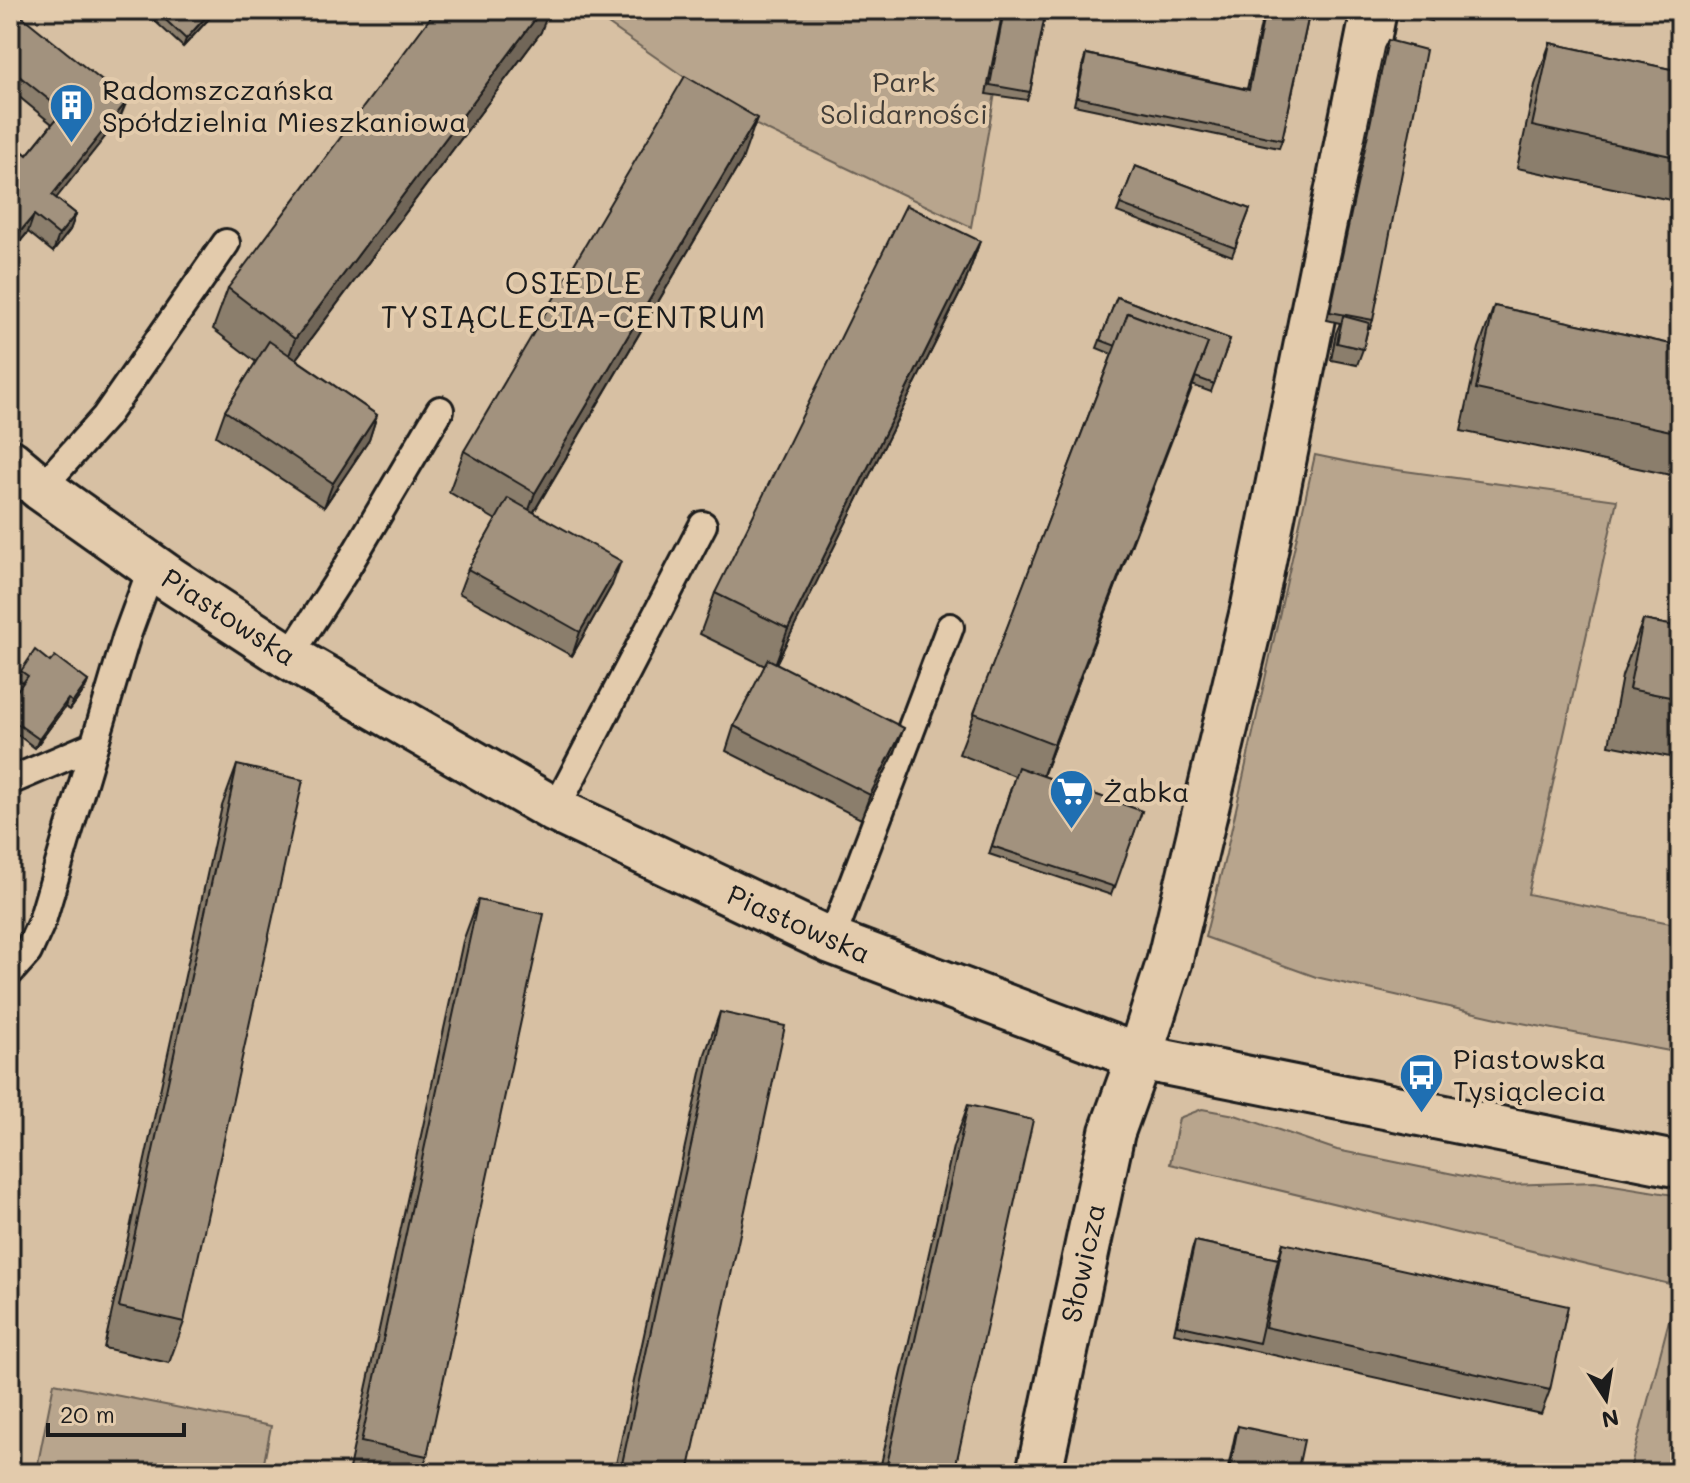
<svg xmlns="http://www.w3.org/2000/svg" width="1690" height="1483" font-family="Mali,sans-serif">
  <rect width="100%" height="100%" fill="#d7c0a3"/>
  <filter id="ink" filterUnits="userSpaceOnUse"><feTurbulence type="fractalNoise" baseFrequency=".0125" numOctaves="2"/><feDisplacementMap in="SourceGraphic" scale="16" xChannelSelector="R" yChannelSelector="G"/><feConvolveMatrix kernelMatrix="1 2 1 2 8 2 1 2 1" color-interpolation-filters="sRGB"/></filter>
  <g filter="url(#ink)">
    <g fill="#b8a58d" stroke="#6a6054" stroke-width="2">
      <path d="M588 10H1010L971 227 746 120Z"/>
      <path d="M1315 455 1368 466 1617 500 1528 894 1680 925V1053L1506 1020 1316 977 1205 937 1226 854Z"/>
      <path d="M1202 1109 1235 1115 1337 1150 1507 1185 1595 1182 1680 1196V1473H1629L1678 1286 1170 1164 1179 1118Z"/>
      <path d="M54 1383 271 1426 262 1473H36Z"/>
    </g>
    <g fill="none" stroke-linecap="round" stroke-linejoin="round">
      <defs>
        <g id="service">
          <path d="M41 488 105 417 226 243"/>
          <path d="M289 657 346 569 440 410"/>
          <path d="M10 781 94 745"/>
          <path d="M555 810 703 525"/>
          <path d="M831 941 950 627"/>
          <path d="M10 972 28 952 42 921 126 638 152 567"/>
        </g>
        <path id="minor" d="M1039 1473 1112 1132 1139 1057 1169 963 1254 606 1374 10"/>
        <path id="tertiary" d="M10 462 41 488 171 580 289 657 555 810 831 941 1139 1057 1680 1165"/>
      </defs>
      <use href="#service" stroke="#1c1c1c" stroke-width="32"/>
      <use href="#minor" stroke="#1c1c1c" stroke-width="50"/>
      <use href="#tertiary" stroke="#1c1c1c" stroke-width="50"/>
      <use href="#service" stroke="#e3cbac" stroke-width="26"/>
      <use href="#minor" stroke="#e3cbac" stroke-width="44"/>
      <use href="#tertiary" stroke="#e3cbac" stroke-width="44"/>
    </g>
    <g fill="#8b7e6c" stroke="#1c1c1c" stroke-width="2">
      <path d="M143 10H217L183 47Z"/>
      <path d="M1003 10H1046L1030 92 1027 100 986 94Z"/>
      <path d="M1264 10H1310L1282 140 1279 148 1074 105 1083 63 1086 54 1247 89Z"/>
      <path d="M1391 10H1435L1432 21 1391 13Z"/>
      <path d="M10 16 120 118 56 198 76 214 70 230 53 252 28 232 14 249 10 245V141L27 155 52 124 12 91Z"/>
      <path d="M541 32 296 359 377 415 369 440 324 507 216 436 225 411 256 362 213 329 228 288Z"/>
      <path d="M1388 40 1373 320 1370 328H1368L1363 349 1357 365 1331 360 1336 333 1340 323 1327 320 1384 48Z"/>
      <path d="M1550 43 1680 71V202L1517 168 1535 85Z"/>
      <path d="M742 160 534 512 612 585 572 656 459 593 468 569 496 520 449 492 464 451Z"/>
      <path d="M1135 166 1250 209 1232 256 1117 212Z"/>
      <path d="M980 241 965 283 776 663 895 752 861 819 726 751 734 726 765 666 700 634 715 593Z"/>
      <path d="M1117 297 1230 339 1211 392 1192 385 1043 776 1142 811 1111 895 989 854 1015 776 959 754 1112 354 1097 348Z"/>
      <path d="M1494 306 1680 346V477L1461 431 1479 348Z"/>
      <path d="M1643 620 1680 627V759L1609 745 1622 676Z"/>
      <path d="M50 662 88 681 85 689 70 710 65 707 35 748 10 729V700L23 683 18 679 21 671Z"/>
      <path d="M237 765 184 1322 169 1363 104 1348 222 806Z"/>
      <path d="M478 900 427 1456 421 1473H348L463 941Z"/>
      <path d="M720 1012 688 1473H614L705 1054Z"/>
      <path d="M968 1105 954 1473H879L953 1147Z"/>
      <path d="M1195 1241 1278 1259 1283 1243 1550 1390 1541 1414 1174 1333 1192 1249Z"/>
      <path d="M1238 1426 1297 1473H1227L1235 1435Z"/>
    </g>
    <g fill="#716658" stroke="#1c1c1c" stroke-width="2">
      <path d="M212 10H217L183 47 186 39Z"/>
      <path d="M542 10H549L541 32 280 380 295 339Z"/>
      <path d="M18 75 12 91 10 93V84Z"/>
      <path d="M127 101 120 118 46 211 52 195Z"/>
      <path d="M757 118 742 160 520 535 535 493Z"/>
      <path d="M76 214 70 230 53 252 59 235Z"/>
      <path d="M34 215 28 232 14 249 20 232Z"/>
      <path d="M980 241 965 283 773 670 788 629Z"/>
      <path d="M1208 343 1193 385 1039 786 1054 744Z"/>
      <path d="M377 415 369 440 324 507 333 483Z"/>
      <path d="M621 561 612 585 572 656 580 632Z"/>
      <path d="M88 681 85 689 70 710 73 702Z"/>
      <path d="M68 699 65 707 35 748 39 739Z"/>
      <path d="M904 728 895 752 861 819 870 795Z"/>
    </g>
    <g fill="#a2927e" stroke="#1c1c1c" stroke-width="2">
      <path d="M14 10 127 101 52 195 76 214 59 235 34 215 20 232 10 224V141L27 155 63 111 18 75 10 84V16Z"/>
      <path d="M155 10H212L186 39Z"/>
      <path d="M436 10H542L295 339 228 288Z"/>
      <path d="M1004 10H1046L1030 92 990 85Z"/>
      <path d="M1265 10H1310L1282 140 1077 97 1086 54 1249 90Z"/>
      <path d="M1388 40 1426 50 1373 320 1330 312Z"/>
      <path d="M1550 43 1680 71V158L1532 126Z"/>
      <path d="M685 76 757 118 535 493 464 451Z"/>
      <path d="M1135 166 1250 209 1235 248 1120 204Z"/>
      <path d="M906 205 980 241 788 629 715 593Z"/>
      <path d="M1117 297 1230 339 1214 384 1195 377 1208 343 1128 313 1116 346 1100 340Z"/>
      <path d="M1494 306 1680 346V433L1476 389Z"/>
      <path d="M1128 313 1208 343 1054 744 974 713Z"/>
      <path d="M1343 316 1369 323 1363 349 1337 343Z"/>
      <path d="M269 341 377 415 333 483 225 411Z"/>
      <path d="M508 498 621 561 580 632 468 569Z"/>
      <path d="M1643 620 1680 627V699L1629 689Z"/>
      <path d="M35 650 50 662 55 656 88 681 73 702 68 699 39 739 12 720 15 712 10 708V700L28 676 21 671Z"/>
      <path d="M768 659 904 728 870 795 734 726Z"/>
      <path d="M10 708 15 712 10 719Z"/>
      <path d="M237 765 303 780 184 1322 119 1307Z"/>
      <path d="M1018 767 1142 811 1115 887 992 846Z"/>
      <path d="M478 900 544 914 427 1456 361 1442Z"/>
      <path d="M720 1012 785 1026 688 1473H620Z"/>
      <path d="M968 1105 1033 1120 954 1473H885Z"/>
      <path d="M1195 1241 1278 1259 1259 1343 1177 1325Z"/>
      <path d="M1283 1243 1568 1306 1550 1390 1265 1327Z"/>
      <path d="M1238 1426 1304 1440 1297 1473H1229Z"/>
    </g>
  </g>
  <defs>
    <symbol id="building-pin" viewBox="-11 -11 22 30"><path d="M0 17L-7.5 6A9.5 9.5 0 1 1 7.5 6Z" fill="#1f6fb2" stroke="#e3cbac"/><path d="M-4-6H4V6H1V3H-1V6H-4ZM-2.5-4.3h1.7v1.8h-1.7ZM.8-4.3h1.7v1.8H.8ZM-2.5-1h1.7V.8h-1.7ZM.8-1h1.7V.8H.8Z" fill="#fff"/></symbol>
    <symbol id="supermarket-pin" viewBox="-11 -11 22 30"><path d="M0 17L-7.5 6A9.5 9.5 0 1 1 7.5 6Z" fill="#1f6fb2" stroke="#e3cbac"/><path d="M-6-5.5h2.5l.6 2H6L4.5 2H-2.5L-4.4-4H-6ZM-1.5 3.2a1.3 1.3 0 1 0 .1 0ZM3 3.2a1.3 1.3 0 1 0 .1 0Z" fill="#fff"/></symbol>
    <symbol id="bus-pin" viewBox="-11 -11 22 30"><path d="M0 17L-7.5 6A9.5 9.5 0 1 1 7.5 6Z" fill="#1f6fb2" stroke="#e3cbac"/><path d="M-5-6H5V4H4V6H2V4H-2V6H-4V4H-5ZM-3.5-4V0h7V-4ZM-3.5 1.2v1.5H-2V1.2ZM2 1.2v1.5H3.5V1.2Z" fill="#fff"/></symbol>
  </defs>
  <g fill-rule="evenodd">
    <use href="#building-pin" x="46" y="80" width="51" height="69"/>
    <use href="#supermarket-pin" x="1046" y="766" width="51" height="69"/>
    <use href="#bus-pin" x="1396" y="1050" width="51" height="69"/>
  </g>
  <g text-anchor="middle" stroke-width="8" stroke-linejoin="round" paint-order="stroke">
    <g font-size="28" fill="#433e38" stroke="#e3cbac">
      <text x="904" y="92">Park<tspan x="904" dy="32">Solidarności</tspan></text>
    </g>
    <g font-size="28" fill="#1c1c1c" stroke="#e3cbac" text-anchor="start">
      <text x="102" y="100">Radomszczańska<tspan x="102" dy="32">Spółdzielnia Mieszkaniowa</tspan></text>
      <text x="1103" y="802">Żabka</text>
      <text x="1453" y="1069">Piastowska<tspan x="1453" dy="32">Tysiąclecia</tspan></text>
    </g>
    <g font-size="28" fill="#1c1c1c" stroke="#e3cbac">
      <text transform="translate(229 617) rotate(33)" y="10">Piastowska</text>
      <text transform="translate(799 924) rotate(24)" y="10">Piastowska</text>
      <text transform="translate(1083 1263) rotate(-78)" y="10">Słowicza</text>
    </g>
    <g font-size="30" letter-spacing="2" fill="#1c1c1c" stroke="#e3cbac">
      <text x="574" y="294">OSIEDLE<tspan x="574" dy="34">TYSIĄCLECIA-CENTRUM</tspan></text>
    </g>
  </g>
  <rect width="1690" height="1483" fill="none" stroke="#e3cbac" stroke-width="40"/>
  <rect x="20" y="20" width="1650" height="1443" fill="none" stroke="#1c1c1c" stroke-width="3" filter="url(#ink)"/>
  <g transform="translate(1606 1399) rotate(168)" stroke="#e3cbac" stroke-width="6" paint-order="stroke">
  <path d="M0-6L14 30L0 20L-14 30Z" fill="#1c1c1c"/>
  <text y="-12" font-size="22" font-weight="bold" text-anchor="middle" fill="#1c1c1c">N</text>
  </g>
  <path d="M48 1423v12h136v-12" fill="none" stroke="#1c1c1c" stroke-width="4"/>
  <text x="60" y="1423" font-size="24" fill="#1c1c1c" stroke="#e3cbac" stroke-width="6" paint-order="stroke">20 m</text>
</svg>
